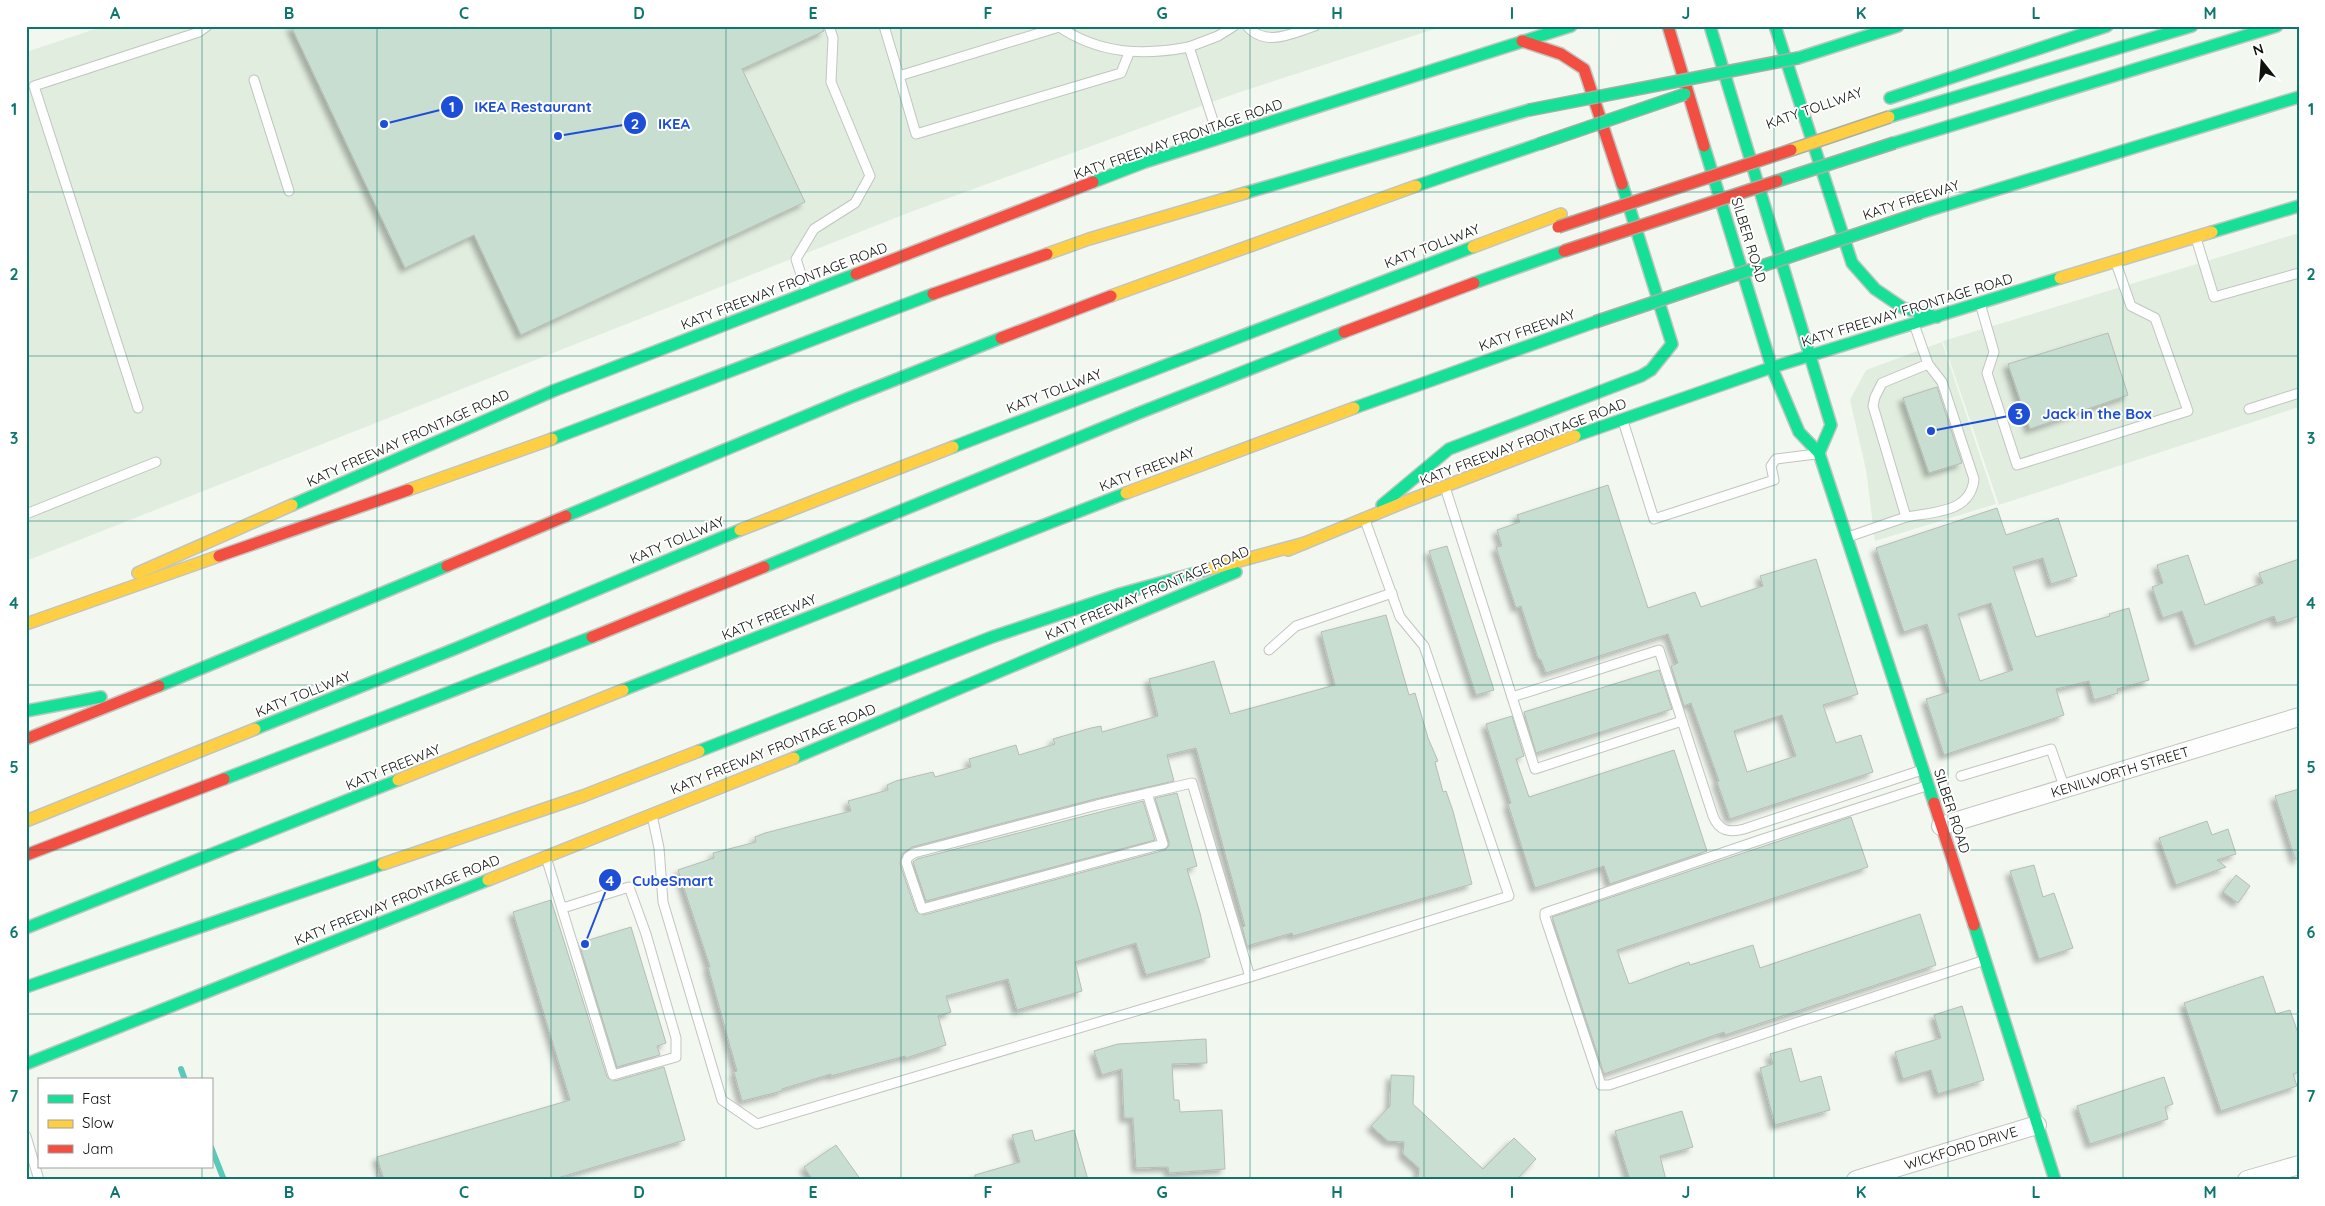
<svg xmlns="http://www.w3.org/2000/svg" width="2325" height="1206" font-family="Quicksand,sans-serif">
  <defs>
    <filter id="shadow"><feDropShadow dx="-4.5" dy="4.5" stdDeviation="2.5" flood-color="#0004"/></filter>
  </defs>
  <rect width="100%" height="100%" fill="#f2f8f0"/>
  <g fill="#e1edde">
    <path d="M104 26H1444L1237 93 913 211 26 561V52Z"/>
    <path d="M2299 233V407L1999 505 1943 341Z"/>
    <path d="M1942 342 1996 504 1875 541 1866 470 1850 400 1866 370Z"/>
  </g>
  <g fill="none" stroke-linecap="round" stroke-linejoin="round">
    <g stroke="#59cab9" stroke-width="6">
      <path d="M181 1069 185 1080"/>
      <path d="M211 1147 224 1180"/>
    </g>
  </g>
  <g fill="#c8ded1" stroke="#b6bcb6" fill-rule="evenodd" filter="url(#shadow)">
    <path d="M291 26H823L824 31 742 69 805 202 521 335 474 235 405 268Z"/>
    <path d="M2108 333 2128 395 2030 429 2008 364Z"/>
    <path d="M1937 387 1962 463 1929 473 1903 398Z"/>
    <path d="M1608 485 1648 608 1695 592 1701 607 1763 586 1760 576 1816 559 1858 694 1823 705 1836 743 1861 735 1873 772 1730 819 1717 782 1719 781 1691 703 1684 706 1671 666 1678 663 1668 634 1546 673 1541 660 1538 658 1521 606 1516 608 1496 547 1502 546 1497 530 1520 522 1517 515ZM1782 715 1796 756 1747 772 1734 731Z"/>
    <path d="M1997 508 2006 535 2058 518 2077 576 2051 584 2043 558 2013 567 2036 637 2110 616 2109 614 2129 608 2149 680 2117 689 2118 693 2094 700 2089 681 2056 689 2064 715 1944 755 1926 699 1949 692 1927 624 1904 632 1876 548ZM1991 603 2013 670 1980 681 1958 614Z"/>
    <path d="M1447 546 1494 690 1476 695 1429 551Z"/>
    <path d="M2188 555 2205 605 2263 583 2259 573 2299 559V616L2277 623 2274 616 2195 646 2182 611 2163 618 2152 587 2163 583 2157 565Z"/>
    <path d="M1386 615 1409 695 1415 693 1428 738 1438 761 1435 762 1443 792 1446 791 1453 811 1472 884 1293 936 1292 933 1247 946 1242 927 1245 926 1196 748 1167 755 1174 781 1095 799 912 847 902 854 900 864 916 911 924 915 1165 850 1169 846V842L1155 798 1177 793 1197 866 1187 869 1200 913 1210 957 1146 975 1136 943 1075 962 1082 991 1017 1010 1008 979 946 996 951 1012 938 1016 946 1045 906 1058 905 1056 831 1076V1074L782 1089V1091L742 1101 734 1072 737 1071 708 967H710L678 870 714 858 713 853 756 842 755 837 765 833 851 811 848 801 888 790 887 785 896 781 933 772 935 777 971 767 969 759 1006 748 1016 745 1019 755 1055 744 1053 739 1091 728 1101 726 1102 732 1158 716 1149 679 1179 671 1214 661 1230 714 1335 685 1321 632Z"/>
    <path d="M1659 670 1672 709 1536 753 1524 712Z"/>
    <path d="M1512 716 1524 756 1516 759 1529 797 1674 750 1707 851 1610 884 1604 866 1535 888 1508 804 1511 803 1486 724Z"/>
    <path d="M2299 789V859H2295L2275 796Z"/>
    <path d="M1143 801 1155 840 926 901 913 862 917 859Z"/>
    <path d="M1851 817 1868 867 1617 950 1629 984 1689 962 1690 965 1753 945 1760 968 1920 914 1936 965 1725 1035 1724 1032 1604 1074 1552 917Z"/>
    <path d="M2207 821 2212 835 2228 829 2236 854 2217 860 2226 867 2176 885 2159 838Z"/>
    <path d="M2034 865 2043 897 2054 893 2073 948 2039 959 2010 871Z"/>
    <path d="M2236 875 2250 886 2238 903 2223 892Z"/>
    <path d="M551 900 607 1077 615 1081 664 1067 685 1140 551 1180H384L377 1157 570 1100 513 912Z"/>
    <path d="M631 927 666 1043 657 1046 660 1055 617 1067 579 943Z"/>
    <path d="M2263 976 2276 1014 2290 1010 2299 1036V1072L2293 1074 2297 1086 2221 1111 2184 1003Z"/>
    <path d="M1962 1006 1984 1080 1938 1094 1931 1070 1903 1079 1895 1052 1941 1038 1934 1015Z"/>
    <path d="M1206 1039 1207 1063 1172 1064 1174 1100H1179L1180 1112 1222 1110 1225 1169 1169 1173 1168 1167 1136 1168 1133 1118H1124L1122 1069 1102 1075 1094 1051 1118 1044Z"/>
    <path d="M1791 1048 1800 1082 1821 1076 1830 1110 1775 1125 1760 1068 1773 1064 1770 1054Z"/>
    <path d="M1391 1075 1414 1076 1413 1104 1483 1169 1514 1138 1536 1159 1516 1180H1418L1419 1168 1403 1154 1404 1142 1388 1141 1371 1126 1390 1106Z"/>
    <path d="M2164 1077 2173 1104 2165 1107 2168 1119 2090 1144 2077 1106Z"/>
    <path d="M1682 1111 1693 1147 1660 1156 1666 1180H1630L1615 1131Z"/>
    <path d="M1032 1130 1035 1141 1074 1130 1088 1180H975V1175L1020 1162 1012 1135Z"/>
    <path d="M836 1145 861 1180H813L804 1167Z"/>
  </g>
  <g fill="none" stroke-linecap="round" stroke-linejoin="round">
    <defs>
      <g id="lane">
        <path d="M884 26 899 76 1059 27"/>
        <path d="M1058 26C1099 54 1142 56 1189 47L1219 139"/>
        <path d="M1247 26C1266 48 1292 33 1315 26"/>
        <path d="M1189 47 1218 36 1234 26"/>
        <path d="M899 76 916 134 1121 73 1129 53"/>
        <path d="M254 80 289 191"/>
        <path d="M2196 238 2214 297 2299 273"/>
        <path d="M807 293 796 259 814 229 855 203 870 176 831 82 833 38 829 26"/>
        <path d="M1980 303 1994 352 1987 373 2017 465 2188 411 2155 318 2131 306 2116 263"/>
        <path d="M138 408 34 86 199 32 207 26"/>
        <path d="M2249 409 2299 393"/>
        <path d="M1623 421 1654 519 1774 480 1771 466 1776 459 1816 454"/>
        <path d="M1445 487 1512 697 1659 650 1713 816C1719 831 1729 833 1744 829L1922 770"/>
        <path d="M26 514 156 462"/>
        <path d="M1906 517C1933 512 1971 513 1974 479L1942 382 1928 364 1914 324"/>
        <path d="M1848 537 1906 517 1873 406 1875 397 1882 383 1928 364"/>
        <path d="M1269 650 1296 626 1392 593"/>
        <path d="M1512 697 1535 769 1682 721"/>
        <path d="M1961 776 2051 749 2065 789"/>
        <path d="M1926 786 1763 839 1545 913V917L1601 1085H1609L1985 960"/>
        <path d="M1147 793 1163 844 922 909 906 862 908 857 914 853 1097 805 1192 783 1250 977 1509 896 1424 646 1400 617 1365 520"/>
        <path d="M652 815 659 848 663 902 722 1100 757 1124 1250 977"/>
        <path d="M546 857 613 1075 676 1057V1038L646 934 629 887 563 908"/>
        <path d="M26 1136 39 1180"/>
      </g>
      <g id="street">
        <path d="M1941 826 2299 717"/>
        <path d="M1856 1180 2037 1125"/>
        <path d="M2247 1180 2299 1165"/>
      </g>
      <g id="fast">
        <path d="M1710 26 1831 425 1819 453"/>
        <path d="M1775 26 1852 263 1875 289 1903 308 1937 317"/>
        <path d="M1798 58 1898 26"/>
        <path d="M1890 98 2107 26"/>
        <path d="M1889 117 2192 26"/>
        <path d="M1894 143 2277 26"/>
        <path d="M1704 146 1772 368 1799 432 1819 453 1934 803"/>
        <path d="M1093 182 1145 162 1571 26"/>
        <path d="M1416 186 1539 144"/>
        <path d="M1245 193 1529 110"/>
        <path d="M1920 213 2299 97"/>
        <path d="M2212 232 2299 206"/>
        <path d="M1474 283 1564 251"/>
        <path d="M1354 408 1595 322"/>
        <path d="M1575 436 1770 368 2060 278"/>
        <path d="M552 439 933 294"/>
        <path d="M953 447 1473 247"/>
        <path d="M292 505 553 391 856 274"/>
        <path d="M1382 505 1449 449 1641 376 1651 370 1672 344 1622 184"/>
        <path d="M566 516 849 398 1001 338"/>
        <path d="M764 567 1139 413 1344 332"/>
        <path d="M159 686 447 566"/>
        <path d="M623 690 1126 493"/>
        <path d="M26 711 101 697"/>
        <path d="M255 729 457 648 740 530"/>
        <path d="M699 751 992 637 1120 594 1210 569"/>
        <path d="M794 758 1236 572"/>
        <path d="M224 779 592 637"/>
        <path d="M1974 925 2055 1180"/>
        <path d="M26 928 398 780"/>
        <path d="M26 987 383 864"/>
        <path d="M26 1064 488 880"/>
      </g>
      <g id="slow">
        <path d="M1473 247 1561 214"/>
        <path d="M1047 254 1089 239 1245 193"/>
        <path d="M2060 278 2212 232"/>
        <path d="M1111 296 1416 186"/>
        <path d="M408 490 552 439"/>
        <path d="M1126 493 1354 408"/>
        <path d="M740 530 953 447"/>
        <path d="M1288 550 1407 501 1575 436"/>
        <path d="M1210 569 1305 543"/>
        <path d="M138 573 292 505"/>
        <path d="M26 624 219 556"/>
        <path d="M398 780 623 690"/>
        <path d="M26 821 255 729"/>
        <path d="M383 864 583 796 699 751"/>
        <path d="M488 880 794 758"/>
      </g>
      <g id="jam">
        <path d="M1668 26 1704 146"/>
        <path d="M1522 41 1561 54 1584 69 1622 184"/>
        <path d="M856 274 1093 182"/>
        <path d="M933 294 1047 254"/>
        <path d="M1344 332 1474 283"/>
        <path d="M1001 338 1111 296"/>
        <path d="M219 556 408 490"/>
        <path d="M447 566 566 516"/>
        <path d="M592 637 764 567"/>
        <path d="M26 739 159 686"/>
        <path d="M1934 803 1974 925"/>
        <path d="M26 855 224 779"/>
      </g>
    </defs>
    <use href="#lane" stroke="#c1c5c0" stroke-width="11"/>
    <use href="#street" stroke="#c1c5c0" stroke-width="20"/>
    <use href="#fast" stroke="#c1c5c0" stroke-width="14"/>
    <use href="#slow" stroke="#c1c5c0" stroke-width="14"/>
    <use href="#jam" stroke="#c1c5c0" stroke-width="14"/>
    <use href="#lane" stroke="#fdfefd" stroke-width="9"/>
    <use href="#street" stroke="#fdfefd" stroke-width="18"/>
    <use href="#fast" stroke="#16e098" stroke-width="11"/>
    <use href="#slow" stroke="#ffcf43" stroke-width="11"/>
    <use href="#jam" stroke="#f24e42" stroke-width="11"/>
    <defs>
      <g id="fast-bridge">
        <path d="M1529 110 1798 58"/>
        <path d="M1539 144 1685 94"/>
        <path d="M1777 181 1894 143"/>
        <path d="M1595 322 1920 213"/>
      </g>
      <path id="slow-bridge" d="M1791 150 1889 117"/>
      <g id="jam-bridge">
        <path d="M1558 227 1791 150"/>
        <path d="M1564 251 1777 181"/>
      </g>
    </defs>
    <use href="#fast-bridge" stroke="#aaafa2" stroke-width="14" stroke-linecap="butt"/>
    <use href="#slow-bridge" stroke="#aaafa2" stroke-width="14" stroke-linecap="butt"/>
    <use href="#jam-bridge" stroke="#aaafa2" stroke-width="14" stroke-linecap="butt"/>
    <use href="#fast-bridge" stroke="#16e098" stroke-width="11"/>
    <use href="#slow-bridge" stroke="#ffcf43" stroke-width="11"/>
    <use href="#jam-bridge" stroke="#f24e42" stroke-width="11"/>
  </g>
  <path fill="none" stroke="#0f766e" stroke-width="1" stroke-opacity="0.55" d="M202 26V1080M377 26V1180M551 26V1180M726 26V1180M901 26V1180M1075 26V1180M1250 26V1180M1424 26V1180M1599 26V1180M1774 26V1180M1948 26V1180M2123 26V1180M26 192H2299M26 356H2299M26 521H2299M26 685H2299M26 850H2299M26 1014H2299M202 1167V1180"/>
  <g text-anchor="middle" stroke-width="4" stroke-linejoin="round" paint-order="stroke">
    <g font-size="14" fill="#0e120d" stroke="#fff">
      <text transform="translate(1814 108) rotate(-19)" y="5">KATY TOLLWAY</text>
      <text transform="translate(1178 139) rotate(-19)" y="5">KATY FREEWAY FRONTAGE ROAD</text>
      <text transform="translate(1911 200) rotate(-18)" y="5">KATY FREEWAY</text>
      <text transform="translate(1749 240) rotate(73)" y="5">SILBER ROAD</text>
      <text transform="translate(1432 246) rotate(-21)" y="5">KATY TOLLWAY</text>
      <text transform="translate(784 286) rotate(-21)" y="5">KATY FREEWAY FRONTAGE ROAD</text>
      <text transform="translate(1907 310) rotate(-17)" y="5">KATY FREEWAY FRONTAGE ROAD</text>
      <text transform="translate(1527 330) rotate(-19)" y="5">KATY FREEWAY</text>
      <text transform="translate(1054 391) rotate(-21)" y="5">KATY TOLLWAY</text>
      <text transform="translate(408 438) rotate(-24)" y="5">KATY FREEWAY FRONTAGE ROAD</text>
      <text transform="translate(1523 442) rotate(-21)" y="5">KATY FREEWAY FRONTAGE ROAD</text>
      <text transform="translate(1147 469) rotate(-21)" y="5">KATY FREEWAY</text>
      <text transform="translate(677 540) rotate(-23)" y="5">KATY TOLLWAY</text>
      <text transform="translate(1147 593) rotate(-23)" y="5">KATY FREEWAY FRONTAGE ROAD</text>
      <text transform="translate(769 617) rotate(-22)" y="5">KATY FREEWAY</text>
      <text transform="translate(303 694) rotate(-22)" y="5">KATY TOLLWAY</text>
      <text transform="translate(773 749) rotate(-22)" y="5">KATY FREEWAY FRONTAGE ROAD</text>
      <text transform="translate(393 767) rotate(-22)" y="5">KATY FREEWAY</text>
      <text transform="translate(2120 772) rotate(-17)" y="5">KENILWORTH STREET</text>
      <text transform="translate(1952 811) rotate(72)" y="5">SILBER ROAD</text>
      <text transform="translate(397 900) rotate(-22)" y="5">KATY FREEWAY FRONTAGE ROAD</text>
      <text transform="translate(1961 1148) rotate(-17)" y="5">WICKFORD DRIVE</text>
    </g>
  </g>
  <path fill="none" stroke="#1d4ed8" stroke-width="2" d="M384 124L452 107M558 136L635 123M1931 431L2019 414M585 944L610 880"/>
  <g fill="#1d4ed8" stroke="#fff" stroke-width="2">
    <circle cx="384" cy="124" r="5"/>
    <circle cx="558" cy="136" r="5"/>
    <circle cx="1931" cy="431" r="5"/>
    <circle cx="585" cy="944" r="5"/>
    <circle cx="452" cy="107" r="12"/>
    <circle cx="635" cy="123" r="12"/>
    <circle cx="2019" cy="414" r="12"/>
    <circle cx="610" cy="880" r="12"/>
  </g>
  <g font-size="15" text-anchor="middle" font-weight="bold" fill="#fff">
    <text x="452" y="112">1</text>
    <text x="635" y="129">2</text>
    <text x="2019" y="419">3</text>
    <text x="610" y="886">4</text>
  </g>
  <g font-size="15" text-anchor="middle" font-weight="bold" fill="#1d4ed8" stroke="#fff" stroke-width="4" stroke-linejoin="round" paint-order="stroke">
    <text x="533" y="112">IKEA Restaurant</text>
    <text x="674" y="129">IKEA</text>
    <text x="2097" y="419">Jack in the Box</text>
    <text x="673" y="886">CubeSmart</text>
  </g>
  <rect width="2325" height="1206" fill="none" stroke="#ffffff" stroke-width="55"/>
  <rect x="38" y="1078" width="175" height="90" fill="#ffffff" stroke="#9fa09e"/>
  <rect x="48" y="1095" width="25" height="8" fill="#16e098" stroke="#9fa09e"/>
  <text x="82" y="1104" font-size="15" fill="#0e120d">Fast</text>
  <rect x="48" y="1120" width="25" height="8" fill="#ffcf43" stroke="#9fa09e"/>
  <text x="82" y="1128" font-size="15" fill="#0e120d">Slow</text>
  <rect x="48" y="1145" width="25" height="8" fill="#f24e42" stroke="#9fa09e"/>
  <text x="82" y="1154" font-size="15" fill="#0e120d">Jam</text>
  <g transform="translate(2262 62) rotate(343)" stroke="#ffffff" stroke-width="4" paint-order="stroke">
  <path d="M0-4L9 19L0 12L-9 19Z" fill="#0e120d"/>
  <text y="-8" font-size="14" font-weight="bold" text-anchor="middle" fill="#0e120d">N</text>
  </g>
  <rect x="28" y="28" width="2270" height="1150" fill="none" stroke="#0f766e" stroke-width="2"/>
  <g font-size="16" text-anchor="middle" font-weight="bold" fill="#0f766e">
    <text x="115" y="19">A</text>
    <text x="289" y="19">B</text>
    <text x="464" y="19">C</text>
    <text x="639" y="19">D</text>
    <text x="813" y="19">E</text>
    <text x="988" y="19">F</text>
    <text x="1162" y="19">G</text>
    <text x="1337" y="19">H</text>
    <text x="1512" y="19">I</text>
    <text x="1686" y="19">J</text>
    <text x="1861" y="19">K</text>
    <text x="2036" y="19">L</text>
    <text x="2210" y="19">M</text>
    <text x="14" y="115">1</text>
    <text x="2311" y="115">1</text>
    <text x="14" y="280">2</text>
    <text x="2311" y="280">2</text>
    <text x="14" y="444">3</text>
    <text x="2311" y="444">3</text>
    <text x="14" y="609">4</text>
    <text x="2311" y="609">4</text>
    <text x="14" y="773">5</text>
    <text x="2311" y="773">5</text>
    <text x="14" y="938">6</text>
    <text x="2311" y="938">6</text>
    <text x="14" y="1102">7</text>
    <text x="2311" y="1102">7</text>
    <text x="115" y="1198">A</text>
    <text x="289" y="1198">B</text>
    <text x="464" y="1198">C</text>
    <text x="639" y="1198">D</text>
    <text x="813" y="1198">E</text>
    <text x="988" y="1198">F</text>
    <text x="1162" y="1198">G</text>
    <text x="1337" y="1198">H</text>
    <text x="1512" y="1198">I</text>
    <text x="1686" y="1198">J</text>
    <text x="1861" y="1198">K</text>
    <text x="2036" y="1198">L</text>
    <text x="2210" y="1198">M</text>
  </g>
</svg>
